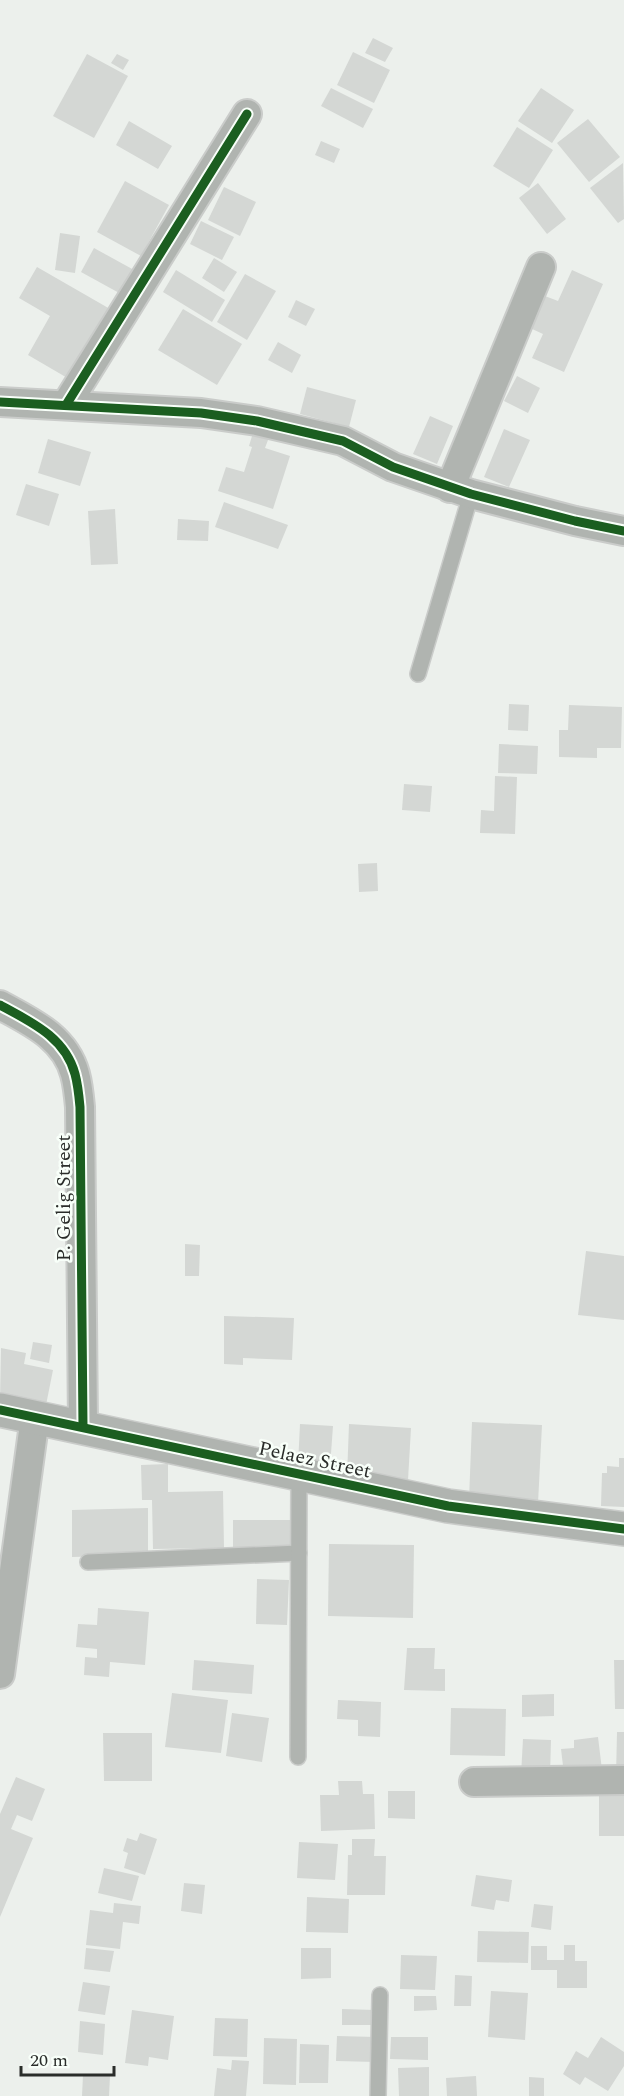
<svg xmlns="http://www.w3.org/2000/svg" width="624" height="2096" font-family="Spectral,serif">
  <rect width="100%" height="100%" fill="#ecf0ec"/>
  <g fill="#d4d7d4">
    <path d="M373 38 393 48 385 62 365 53Z"/>
    <path d="M353 52 390 70 374 103 337 85Z"/>
    <path d="M87 54 128 76 94 138 53 116Z"/>
    <path d="M117 54 129 60 123 70 111 63Z"/>
    <path d="M331 88 373 109 363 128 321 106Z"/>
    <path d="M541 88 574 110 552 143 518 121Z"/>
    <path d="M588 119 620 157 589 182 557 143Z"/>
    <path d="M129 121 172 146 158 169 116 145Z"/>
    <path d="M517 127 553 150 529 188 493 166Z"/>
    <path d="M321 141 340 149 334 163 315 155Z"/>
    <path d="M623 163 624 219 618 223 590 188Z"/>
    <path d="M125 181 169 205 141 256 97 232Z"/>
    <path d="M538 183 566 219 547 234 519 198Z"/>
    <path d="M224 187 256 202 240 236 208 220Z"/>
    <path d="M201 221 234 237 222 260 190 244Z"/>
    <path d="M60 233 80 236 75 273 55 270Z"/>
    <path d="M94 248 134 270 121 294 81 272Z"/>
    <path d="M214 258 237 272 224 292 202 278Z"/>
    <path d="M37 267 117 313 76 383 28 355 50 316 19 298Z"/>
    <path d="M176 270 225 300 212 322 163 292Z"/>
    <path d="M572 270 603 284 564 372 532 358 543 334 530 328 545 296 558 301Z"/>
    <path d="M245 274 276 291 247 340 217 322Z"/>
    <path d="M296 300 315 309 306 326 288 317Z"/>
    <path d="M183 309 242 344 217 385 158 350Z"/>
    <path d="M278 342 301 355 292 373 268 360Z"/>
    <path d="M517 376 540 388 528 413 504 401Z"/>
    <path d="M307 387 356 400 349 427 300 414Z"/>
    <path d="M430 416 453 426 437 464 413 454Z"/>
    <path d="M255 426 271 432 265 448 290 456 273 509 218 491 226 467 244 472 252 447 249 446Z"/>
    <path d="M504 429 530 440 509 487 484 477Z"/>
    <path d="M48 439 91 452 80 486 38 473Z"/>
    <path d="M26 484 59 494 49 526 16 515Z"/>
    <path d="M224 502 288 525 278 549 215 527Z"/>
    <path d="M115 509 118 564 91 565 88 511Z"/>
    <path d="M178 519 209 521 208 541 177 540Z"/>
    <path d="M509 704 529 705 528 731 508 730Z"/>
    <path d="M569 705 622 707 621 748H597V758L559 757V730H568Z"/>
    <path d="M499 744 538 746 537 774 498 773Z"/>
    <path d="M495 776 517 777 515 834 480 833 481 810 494 811Z"/>
    <path d="M404 784 432 786 430 812 402 810Z"/>
    <path d="M377 863 378 891 359 892 358 864Z"/>
    <path d="M185 1244 200 1245 199 1276H185Z"/>
    <path d="M586 1251 624 1256V1320L578 1315Z"/>
    <path d="M224 1316 294 1318 292 1360 243 1358V1365L224 1364Z"/>
    <path d="M33 1342 52 1345 49 1363 30 1359Z"/>
    <path d="M1 1348 26 1353 24 1364 53 1370 45 1410 0 1401Z"/>
    <path d="M472 1422 542 1425 538 1503 469 1500Z"/>
    <path d="M300 1424 333 1426 330 1467 298 1465Z"/>
    <path d="M349 1424 411 1428 408 1480 347 1477Z"/>
    <path d="M619 1458H624V1507L601 1506 602 1473H607V1466L619 1467Z"/>
    <path d="M168 1464V1492L223 1491 224 1548 153 1549 152 1500H142L141 1465Z"/>
    <path d="M148 1508V1555L72 1557V1510Z"/>
    <rect x="233" y="1520" width="60" height="30"/>
    <path d="M329 1544 414 1545 413 1618 328 1616Z"/>
    <path d="M257 1579 289 1580 287 1625 256 1624Z"/>
    <path d="M98 1608 149 1612 145 1665 110 1662 109 1677 84 1675 85 1657 97 1658V1649L76 1647 78 1624 97 1625Z"/>
    <path d="M407 1648H435L434 1669H445V1691L404 1690Z"/>
    <path d="M194 1660 254 1665 252 1694 192 1690Z"/>
    <path d="M614 1660H624V1709H615Z"/>
    <path d="M172 1693 228 1700 221 1753 165 1747Z"/>
    <path d="M554 1694V1716L522 1717V1695Z"/>
    <path d="M338 1700 381 1702 380 1737 358 1736V1720L337 1719Z"/>
    <path d="M451 1708 506 1709 505 1756 450 1755Z"/>
    <path d="M232 1713 269 1718 262 1762 226 1756Z"/>
    <path d="M617 1732H624V1776H616Z"/>
    <path d="M103 1733H152V1781H104Z"/>
    <path d="M598 1737 602 1770 564 1774 561 1749 574 1748V1740Z"/>
    <path d="M523 1739 551 1740 550 1776 521 1775Z"/>
    <path d="M16 1777 45 1789 32 1821 17 1815 11 1829 33 1838 0 1917V1814Z"/>
    <path d="M338 1781H362L363 1794H374L375 1829 321 1831 320 1795H339Z"/>
    <path d="M624 1789V1836H599V1790Z"/>
    <path d="M388 1791H415V1819L388 1818Z"/>
    <path d="M140 1833 157 1839 145 1875 124 1868 128 1853 123 1851 127 1838 137 1841Z"/>
    <path d="M352 1839H375L374 1856H386L385 1895H347L348 1855H352Z"/>
    <path d="M299 1842 338 1844 335 1880 297 1878Z"/>
    <path d="M104 1868 139 1876 132 1901 98 1893Z"/>
    <path d="M476 1875 512 1880 509 1902 496 1900 494 1910 471 1906Z"/>
    <path d="M184 1883 205 1885 202 1914 181 1911Z"/>
    <path d="M307 1897 349 1899 348 1933 306 1932Z"/>
    <path d="M114 1903 141 1906 139 1924 123 1922 120 1949 86 1945 90 1910 113 1913Z"/>
    <path d="M534 1904 553 1906 551 1930 531 1927Z"/>
    <path d="M478 1931 529 1932 528 1963 477 1962Z"/>
    <path d="M564 1945H575V1961H587V1988H557V1970H531V1946H547V1960H564Z"/>
    <path d="M86 1948 114 1951 110 1972 84 1969Z"/>
    <path d="M301 1948H331V1978L301 1979Z"/>
    <path d="M401 1955 437 1956 435 1990 400 1989Z"/>
    <path d="M455 1975 472 1976 471 2006H454Z"/>
    <path d="M83 1982 110 1986 105 2015 78 2011Z"/>
    <path d="M491 1991 528 1993 525 2040 488 2037Z"/>
    <path d="M414 1996H436L437 2010 414 2011Z"/>
    <path d="M342 2009 375 2010 374 2025H342Z"/>
    <path d="M132 2010 174 2016 168 2060 149 2057 148 2066 125 2063Z"/>
    <path d="M215 2018 248 2019 247 2057 213 2056Z"/>
    <path d="M80 2021 105 2024 103 2055 78 2052Z"/>
    <path d="M337 2036 376 2037V2062L336 2061Z"/>
    <path d="M391 2037H428V2060L390 2059Z"/>
    <path d="M601 2037 624 2052V2066L608 2091 585 2077 580 2085 563 2074 576 2051 588 2058Z"/>
    <path d="M264 2038 297 2039 296 2085 263 2084Z"/>
    <path d="M300 2044 329 2045 328 2083H299Z"/>
    <path d="M232 2060 249 2061 246 2096H214L217 2068 231 2070Z"/>
    <path d="M429 2067V2096H399L398 2068Z"/>
    <path d="M83 2075 110 2076 109 2096H82Z"/>
    <path d="M476 2076 477 2096H447L446 2078Z"/>
    <path d="M529 2077 544 2078V2096H529Z"/>
  </g>
  <g fill="none" stroke-linecap="round" stroke-linejoin="round">
    <defs>
      <g id="service">
        <path d="M418 674 471 494"/>
        <path d="M88 1562 299 1553"/>
        <path d="M298 1757 299 1474"/>
        <path d="M378 2096 380 1995"/>
      </g>
      <g id="minor">
        <path d="M0 402 201 413 257 421 343 441 393 467 471 494 575 521 624 531"/>
        <path d="M66 405 247 114"/>
        <path d="M450 488 541 267"/>
        <path d="M0 1005C31 1022 65 1037 75 1074 78 1085 79 1096 80 1107L83 1427"/>
        <path d="M0 1674 35 1417"/>
        <path d="M474 1782 624 1780"/>
      </g>
      <path id="tertiary" d="M0 1410 448 1506 624 1529"/>
    </defs>
    <use href="#service" stroke="#caccca" stroke-width="18"/>
    <use href="#minor" stroke="#caccca" stroke-width="32"/>
    <use href="#tertiary" stroke="#caccca" stroke-width="36"/>
    <use href="#service" stroke="#b0b4b0" stroke-width="15"/>
    <use href="#minor" stroke="#b0b4b0" stroke-width="28"/>
    <use href="#tertiary" stroke="#b0b4b0" stroke-width="33"/>
    <defs>
      <g id="cycleway">
        <path d="M0 402 201 413 257 421 343 441 393 467 471 494 575 521 624 531"/>
        <path d="M66 405 247 114"/>
        <path d="M0 1005C31 1022 65 1037 75 1074 78 1085 79 1096 80 1107L83 1427"/>
        <path d="M0 1410 448 1506 624 1529"/>
      </g>
    </defs>
    <use href="#cycleway" stroke="#f8fff9" stroke-width="13"/>
    <use href="#cycleway" stroke="#1b5e20" stroke-width="9"/>
  </g>
  <g text-anchor="middle" stroke-width="5" stroke-linejoin="round" paint-order="stroke">
    <g font-size="20" fill="#2a2d2a" stroke="#f8fff9">
      <text transform="translate(63 1198) rotate(-90)" y="7">P. Gelig Street</text>
      <text transform="translate(315 1459) rotate(12)" y="7">Pelaez Street</text>
    </g>
  </g>
  <path d="M21 2066v9h93v-9" fill="none" stroke="#2a2d2a" stroke-width="3"/>
  <text x="30" y="2066" font-size="18" fill="#2a2d2a" stroke="#f8fff9" stroke-width="4.5" paint-order="stroke">20 m</text>
</svg>
